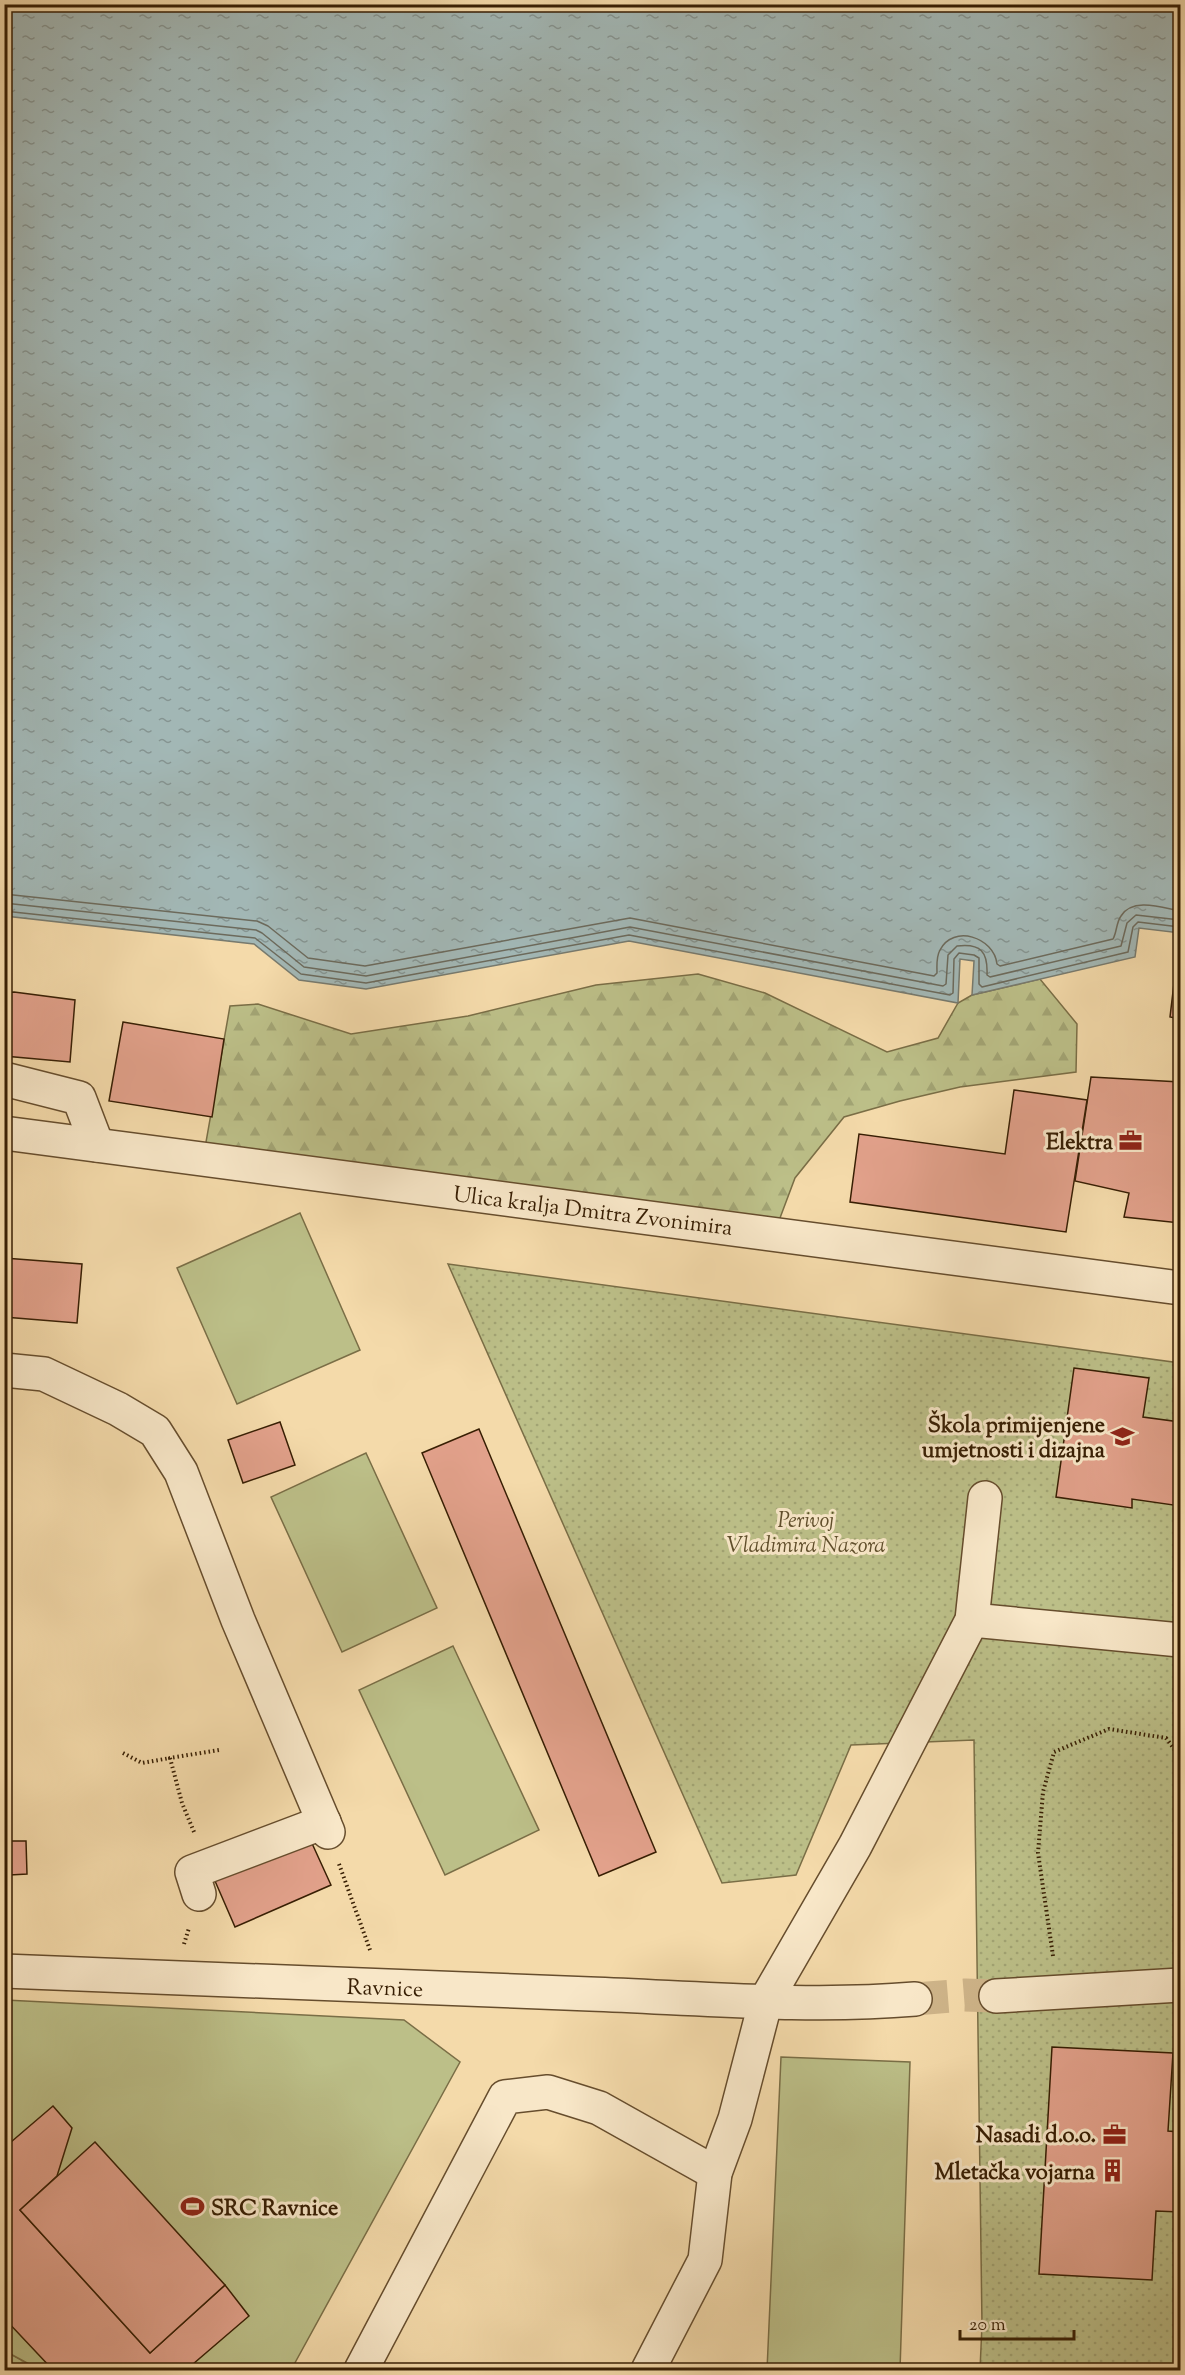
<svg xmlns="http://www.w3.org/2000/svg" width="1185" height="2375" font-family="'Sorts Mill Goudy',serif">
  <defs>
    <pattern id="forest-firs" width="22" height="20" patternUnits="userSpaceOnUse" patternTransform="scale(1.5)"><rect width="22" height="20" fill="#bcbf88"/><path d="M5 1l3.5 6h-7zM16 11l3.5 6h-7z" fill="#a2a474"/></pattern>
    <pattern id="park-dots" width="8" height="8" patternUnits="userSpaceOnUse" patternTransform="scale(1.5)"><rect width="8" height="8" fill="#bcbf88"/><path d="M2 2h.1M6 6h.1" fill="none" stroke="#a2a474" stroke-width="1.8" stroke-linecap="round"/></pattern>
    <pattern id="water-ripples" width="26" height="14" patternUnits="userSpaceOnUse" patternTransform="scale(1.5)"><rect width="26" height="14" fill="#a2b7b5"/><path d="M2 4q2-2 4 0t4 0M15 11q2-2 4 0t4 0" fill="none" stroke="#859491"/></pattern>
  </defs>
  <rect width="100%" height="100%" fill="#f4daaa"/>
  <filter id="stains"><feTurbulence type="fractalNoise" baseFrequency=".00333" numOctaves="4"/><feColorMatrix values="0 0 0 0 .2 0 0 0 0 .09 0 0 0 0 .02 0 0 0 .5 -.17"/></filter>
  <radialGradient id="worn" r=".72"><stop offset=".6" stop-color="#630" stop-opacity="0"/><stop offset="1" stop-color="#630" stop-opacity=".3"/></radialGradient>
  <g fill="url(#forest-firs)" stroke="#7a6e46" stroke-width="1.5">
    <path d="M698 974 765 993 887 1052 938 1038 958 1003 972 995 1040 979 1077 1024 1076 1072 960 1087 900 1101 844 1117 795 1178 774 1234 203 1159 230 1006 258 1004 351 1034 468 1016 596 985Z"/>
    <path d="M5 2351 40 2370H5Z"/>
  </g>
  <path fill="url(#park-dots)" stroke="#7a6e46" stroke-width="1.5" d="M448 1264 1180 1363V2370H980L982 2325 974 1740 851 1745 796 1875 722 1883Z"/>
  <g fill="#bcbf88" stroke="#7a6e46" stroke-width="1.5">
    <path d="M300 1213 360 1350 237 1404 177 1268Z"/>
    <path d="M366 1453 437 1608 342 1652 271 1497Z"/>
    <path d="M453 1646 539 1830 445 1875 359 1690Z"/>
    <path d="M5 2000 404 2020 460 2062 291 2370H40L5 2351Z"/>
    <path d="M781 2057 910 2062 900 2370H767Z"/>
  </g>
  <path fill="url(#water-ripples)" stroke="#777a6e" stroke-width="1.5" d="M5 5H1180V933L1139 928 1135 957 972 995 974 961 960 959 958 1003 629 941 366 989 299 980 254 944 5 916Z"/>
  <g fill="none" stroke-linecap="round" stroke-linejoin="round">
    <g stroke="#6c6a5c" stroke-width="1.5">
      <path d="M4 894 257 921 268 926 308 958 365 966 630 918 934 976 937 973C937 965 936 957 940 950 953 924 994 937 997 964L1000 966 1113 939C1117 932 1116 923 1121 916 1133 897 1163 908 1180 911"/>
      <path d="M4 903 256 930 262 933 304 967 366 976 630 927 943 986 946 984 948 955 957 946C981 943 988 952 987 975L990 977 1121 946 1127 923 1136 915 1180 920"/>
      <path d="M4 911 255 938 301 974 366 983 629 935 950 995 953 993 954 959 959 953 974 955 979 958V984L982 987 1128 952 1133 927 1138 922 1180 927"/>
    </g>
  </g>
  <g fill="#e2a18b" stroke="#371e03" stroke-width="1.5">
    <path d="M1180 933V1019L1170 1017Z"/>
    <path d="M14 992 75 1000 70 1062 4 1056V993Z"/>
    <path d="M123 1022 224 1039 212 1117 109 1101Z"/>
    <path d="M1091 1077 1180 1082V1223L1124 1217 1129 1193 1075 1181Z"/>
    <path d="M1014 1090 1087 1100 1066 1232 850 1202 859 1134 1005 1154Z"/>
    <path d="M4 1258 82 1264 77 1323 4 1317Z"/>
    <path d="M1074 1368 1149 1378 1143 1417 1180 1422V1506L1132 1499V1508L1056 1497Z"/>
    <path d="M280 1422 295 1465 243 1483 228 1440Z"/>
    <path d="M479 1429 656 1852 599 1876 422 1453Z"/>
    <path d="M310 1839 331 1885 235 1927 215 1881Z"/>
    <path d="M10 1841H26L27 1874 10 1875Z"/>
    <path d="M1052 2047 1173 2053 1168 2131 1180 2132V2212L1156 2211 1152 2280 1039 2274Z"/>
    <path d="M53 2106 72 2128 57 2176 20 2210 150 2353 225 2285 249 2316 186 2370H53L4 2318V2148Z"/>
    <path d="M95 2142 225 2285 150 2353 20 2210Z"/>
  </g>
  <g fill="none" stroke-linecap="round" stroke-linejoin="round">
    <path stroke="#ceb489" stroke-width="33" stroke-dasharray="33 16" stroke-linecap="butt" d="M915 1999 965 1995 996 1996"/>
    <defs>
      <g id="minor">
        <path d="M4 1079 79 1098 97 1145"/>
        <path d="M4 1133 1180 1288"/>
        <path d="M4 1370 44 1374 118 1409 155 1431 181 1472 238 1620 328 1832"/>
        <path d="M972 1620 1180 1640"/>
        <path d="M199 1894 192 1872 324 1822"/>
        <path d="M4 1971C200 1979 395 1988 590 1994 698 1998 808 2008 915 1999"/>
        <path d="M996 1996 1180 1985"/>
        <path d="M361 2370 505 2097 548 2092 599 2108 715 2173"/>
        <path d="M648 2370 705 2260 715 2173 735 2119 766 2000 855 1846 972 1620 985 1498"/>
      </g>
    </defs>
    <use href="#minor" stroke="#664d2d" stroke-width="36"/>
    <g stroke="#371e03" stroke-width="4" stroke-dasharray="1.5 3" stroke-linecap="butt">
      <path d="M123 1753 142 1763 170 1758"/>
      <path d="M194 1832 182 1803 170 1758 219 1750"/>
      <path d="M339 1864 370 1950"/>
      <path d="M184 1944 189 1928"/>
      <path d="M1053 1956 1038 1853 1043 1792 1054 1752 1109 1729 1166 1738 1180 1757"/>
    </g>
    <use href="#minor" stroke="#f8e7c8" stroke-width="33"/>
  </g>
  <defs>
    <symbol id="office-bare" viewBox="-9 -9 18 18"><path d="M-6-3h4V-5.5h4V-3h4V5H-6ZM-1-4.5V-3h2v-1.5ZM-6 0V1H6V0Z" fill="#8f2418" stroke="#f8e7c8" stroke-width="2.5" paint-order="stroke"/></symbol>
    <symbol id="school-bare" viewBox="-9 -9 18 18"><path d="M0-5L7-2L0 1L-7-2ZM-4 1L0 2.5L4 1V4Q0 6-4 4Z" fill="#8f2418" stroke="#f8e7c8" stroke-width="2.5" paint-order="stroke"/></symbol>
    <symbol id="building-bare" viewBox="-9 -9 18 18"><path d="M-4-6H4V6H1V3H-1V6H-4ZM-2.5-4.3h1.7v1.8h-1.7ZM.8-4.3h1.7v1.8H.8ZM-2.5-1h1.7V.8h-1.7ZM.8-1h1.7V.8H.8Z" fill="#8f2418" stroke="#f8e7c8" stroke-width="2.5" paint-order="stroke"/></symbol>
    <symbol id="stadium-bare" viewBox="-9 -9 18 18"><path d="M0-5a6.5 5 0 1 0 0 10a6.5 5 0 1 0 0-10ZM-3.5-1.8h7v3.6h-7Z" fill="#8f2418" stroke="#f8e7c8" stroke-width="2.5" paint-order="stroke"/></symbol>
  </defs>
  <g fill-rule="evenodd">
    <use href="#office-bare" x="1114" y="1124" width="33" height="33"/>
    <use href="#school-bare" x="1106" y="1420" width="33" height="33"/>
    <use href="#office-bare" x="1098" y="2118" width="33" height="33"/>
    <use href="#building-bare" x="1096" y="2154" width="33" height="33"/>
    <use href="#stadium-bare" x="176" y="2190" width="33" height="33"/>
  </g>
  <g text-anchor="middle" stroke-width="6" stroke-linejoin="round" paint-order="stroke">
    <g font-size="22" font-weight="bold" fill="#371e03" stroke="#f8e7c8" text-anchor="end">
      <text x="1113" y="1149">Elektra</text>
      <text x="1105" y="1432">Škola primijenjene<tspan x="1105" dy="25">umjetnosti i dizajna</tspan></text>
      <text x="1096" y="2142">Nasadi d.o.o.</text>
      <text x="1095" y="2179">Mletačka vojarna</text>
      <text x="211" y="2215" text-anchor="start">SRC Ravnice</text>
    </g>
    <g font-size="22" fill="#371e03" stroke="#f8e7c8">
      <text transform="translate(593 1210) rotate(7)" y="8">Ulica kralja Dmitra Zvonimira</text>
      <text transform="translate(385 1987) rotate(2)" y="8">Ravnice</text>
    </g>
    <g font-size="22" font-style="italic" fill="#5f4e2b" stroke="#f8e7c8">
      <text x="806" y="1527">Perivoj<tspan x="806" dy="25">Vladimira Nazora</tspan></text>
    </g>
  </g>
  <rect width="1185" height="2375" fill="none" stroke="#f4daaa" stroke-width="24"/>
  <rect x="6" y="6" width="1173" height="2363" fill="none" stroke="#371e03" stroke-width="3"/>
  <rect x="12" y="12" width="1161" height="2351" fill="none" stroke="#371e03" stroke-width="1.5"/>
  <path d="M960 2330v9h114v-9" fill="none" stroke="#371e03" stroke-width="3"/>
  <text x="969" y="2330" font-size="18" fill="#371e03" stroke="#f8e7c8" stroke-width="4.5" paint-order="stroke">20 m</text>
  <rect width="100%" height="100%" filter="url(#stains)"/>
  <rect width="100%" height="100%" fill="url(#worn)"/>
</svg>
